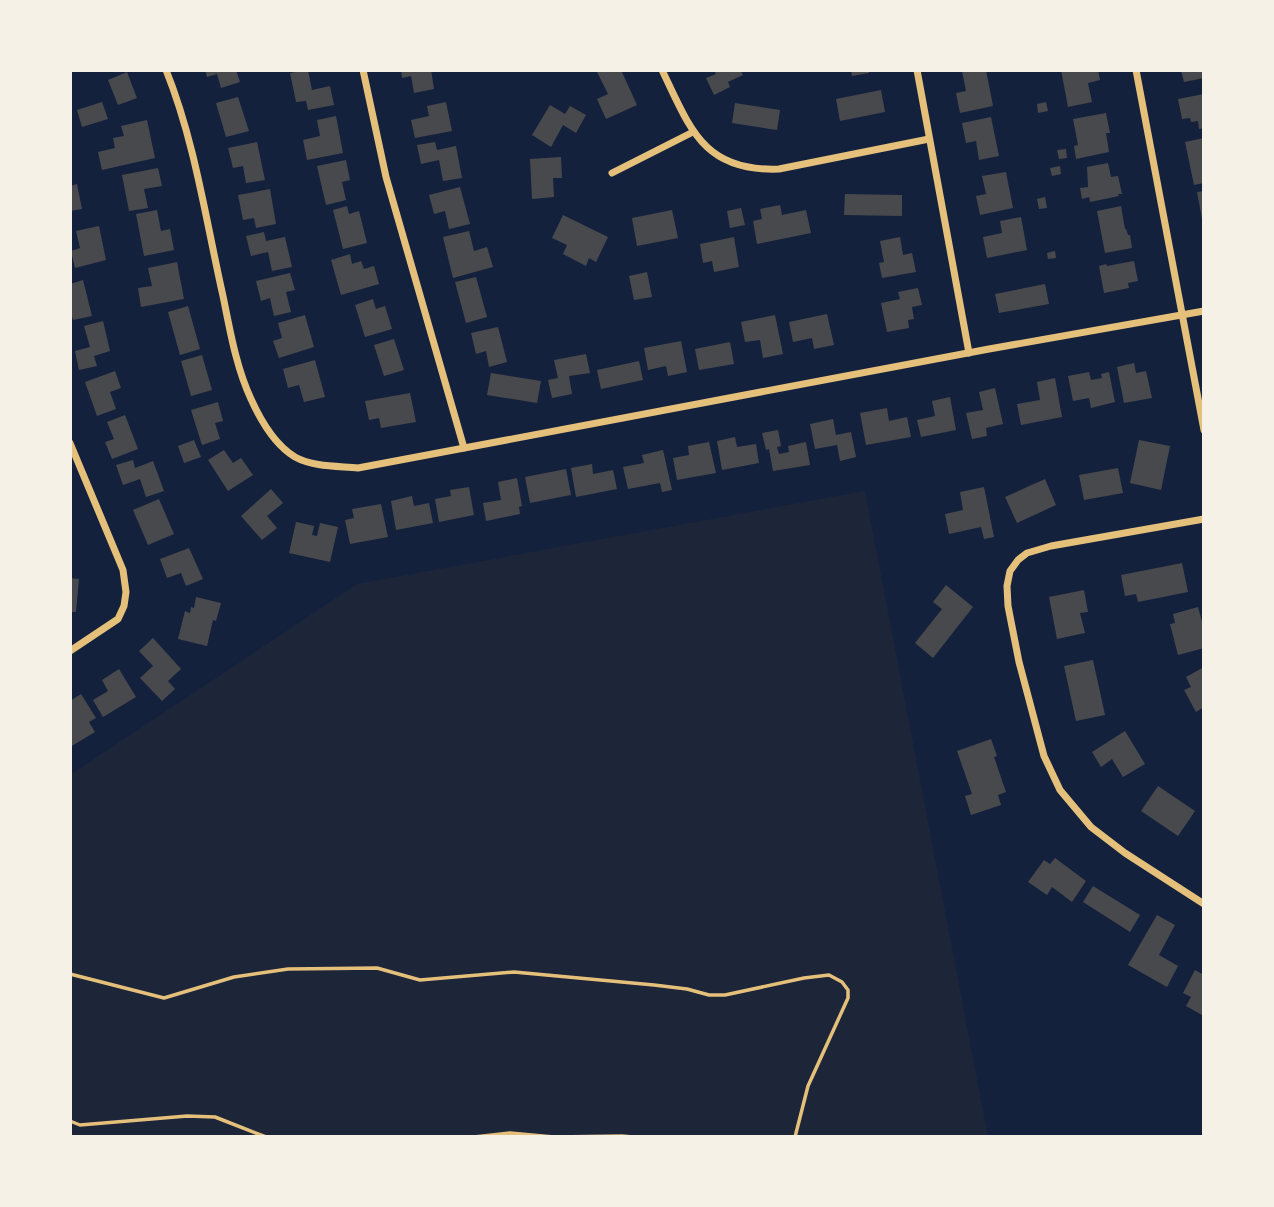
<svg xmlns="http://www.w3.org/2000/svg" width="1274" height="1207" font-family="'DejaVu Sans',sans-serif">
  <rect width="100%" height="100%" fill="#14213d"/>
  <path fill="#1d2539" d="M865 491 988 1137H70V775L357 584Z"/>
  <g fill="#48494c">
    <path d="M205 70H236L240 82 221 88 217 74 207 77Z"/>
    <path d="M308 70 312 90 330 86 334 105 308 110 306 101 296 102 290 73Z"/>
    <path d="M401 70H431L434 89 414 93 411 76 402 78Z"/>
    <path d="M596 70H621L637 105 606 119 597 99 608 94Z"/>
    <path d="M714 70H740L743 75 728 82 730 87 714 95 706 78 716 74Z"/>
    <path d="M851 70H868L869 73 852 76Z"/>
    <path d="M970 70H986L993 106 960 113 956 93 966 91 962 71Z"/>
    <path d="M1061 70H1098L1100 80 1088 83 1092 102 1068 107Z"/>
    <path d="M1181 70H1204V78L1184 82Z"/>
    <path d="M127 72 137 98 118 105 108 80Z"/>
    <path d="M881 90 885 112 840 121 836 99Z"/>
    <path d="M1204 94V128L1199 129 1198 121 1191 122 1190 118 1182 119 1178 99Z"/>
    <path d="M238 97 249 131 226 137 216 103Z"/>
    <path d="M102 102 108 119 82 127 77 110Z"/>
    <path d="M446 102 452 131 415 138 411 120 429 116 427 106Z"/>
    <path d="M1046 102 1048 111 1038 113 1037 104Z"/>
    <path d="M735 103 780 110 777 130 732 123Z"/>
    <path d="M550 105 565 114 570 106 586 115 576 133 563 125 551 147 532 135Z"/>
    <path d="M1106 113 1110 133H1106L1109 152 1076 159 1074 146 1078 145 1073 119Z"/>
    <path d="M336 116 343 153 307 160 303 140 320 136 317 120Z"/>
    <path d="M991 117 999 156 979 160 976 141 966 143 962 123Z"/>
    <path d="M147 120 155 158 102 170 98 152 115 148 113 138 124 136 121 126Z"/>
    <path d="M1204 138V183L1194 185 1185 142Z"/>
    <path d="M257 142 265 180 246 183 243 166 233 168 228 148Z"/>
    <path d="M435 142 437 150 456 146 462 178 443 181 439 160 421 164 417 145Z"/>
    <path d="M1066 149 1067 158 1059 159 1057 150Z"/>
    <path d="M561 157 562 178H553L554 197 532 199 530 159Z"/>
    <path d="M346 160 350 180 342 182 346 200 326 205 317 166Z"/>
    <path d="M1108 163 1111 177 1118 176 1122 194H1118L1119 196 1090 202 1089 197 1082 199 1080 188 1088 187 1087 167Z"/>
    <path d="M1060 166 1061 174 1052 176 1050 168Z"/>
    <path d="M158 168 162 186 144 189 148 208 129 211 122 175Z"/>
    <path d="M1006 172 1013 208 980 215 976 196 986 194 982 176Z"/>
    <path d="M77 184 82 209 70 211V186Z"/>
    <path d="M460 187 470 224 449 229 445 211 434 214 429 195Z"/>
    <path d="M270 189 276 224 256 228 254 218 243 220 238 195Z"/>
    <path d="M1204 191V224H1203L1197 192Z"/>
    <path d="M845 194 902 195V216L844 215Z"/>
    <path d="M1045 197 1047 208 1039 209 1037 199Z"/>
    <path d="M780 205 782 215 806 210 811 233 757 244 753 221 762 219 760 209Z"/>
    <path d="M347 206 349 214 359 211 367 243 343 249 333 210Z"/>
    <path d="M1121 206 1125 229H1126L1128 235H1130L1132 248 1105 253 1097 211Z"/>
    <path d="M741 208 745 225 730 228 727 211Z"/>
    <path d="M157 210 161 231 170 229 174 250 144 256 136 214Z"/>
    <path d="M672 210 678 238 637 246 632 218Z"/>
    <path d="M563 215 608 237 596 262 589 258 586 266 563 254 567 245 552 238Z"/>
    <path d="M1021 217 1027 250 987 258 983 237 1002 233 1000 221Z"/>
    <path d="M99 226 106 260 75 268 71 251 80 248 76 231Z"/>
    <path d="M469 231 474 251 487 247 493 267 453 278 443 237Z"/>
    <path d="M264 232 266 241 285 237 292 267 272 271 268 252 251 256 246 236Z"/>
    <path d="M734 237 739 267 714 272 712 261 703 263 700 244Z"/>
    <path d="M900 237 903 255 912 253 916 272 882 278 879 263 884 262 880 241Z"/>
    <path d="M1055 251 1056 258 1048 259 1047 253Z"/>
    <path d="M350 254 352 264 361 261 364 269 374 266 379 284 341 295 331 260Z"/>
    <path d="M1134 261 1138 281 1128 283 1129 288 1104 293 1099 266 1106 264 1107 266Z"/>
    <path d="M177 262 184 299 141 307 138 288 152 286 148 268Z"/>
    <path d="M647 272 652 297 634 300 629 276Z"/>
    <path d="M290 273 295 290 286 292 291 312 274 316 270 298 261 301 256 281Z"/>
    <path d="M476 277 487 317 466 323 455 282Z"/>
    <path d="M83 280 92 316 73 320 70 309V284Z"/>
    <path d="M1045 284 1049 304 999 313 995 294Z"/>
    <path d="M918 288 922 305 912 307 914 319 908 320 909 328 887 332 881 303 900 299 898 292Z"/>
    <path d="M373 299 376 309 385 306 392 329 365 337 355 305Z"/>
    <path d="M188 306 200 349 180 355 168 312Z"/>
    <path d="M827 314 834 345 814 349 812 338 793 342 789 322Z"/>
    <path d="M305 315 314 347 279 358 273 341 282 338 278 323Z"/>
    <path d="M775 315 783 354 763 358 760 340 745 342 741 322Z"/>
    <path d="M103 321 110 351 94 356 97 366 79 370 75 351 90 347 84 326Z"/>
    <path d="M498 327 507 362 489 367 486 351 476 354 471 333Z"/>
    <path d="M394 339 404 370 384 376 374 345Z"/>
    <path d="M681 341 687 372 668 376 666 366 648 370 644 348Z"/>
    <path d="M730 342 734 364 699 370 695 349Z"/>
    <path d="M586 354 590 373 569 376 572 394 552 398 548 380 558 378 554 360Z"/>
    <path d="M202 355 212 390 191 396 181 361Z"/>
    <path d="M315 360 325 397 304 402 299 385 288 388 283 369Z"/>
    <path d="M639 361 643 380 601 389 597 370Z"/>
    <path d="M1134 363 1136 373 1146 371 1152 398 1124 403 1117 367Z"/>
    <path d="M115 371 121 388 110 392 116 409 97 416 85 382Z"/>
    <path d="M1089 372 1091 380 1102 378 1101 374 1109 372 1115 402 1091 408 1089 398 1073 401 1068 376Z"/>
    <path d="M491 373 541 381 537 403 487 395Z"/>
    <path d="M1055 378 1062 417 1021 425 1017 404 1040 400 1037 382Z"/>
    <path d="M995 388 1003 424 986 428 987 436 972 439 966 413 983 410 979 392Z"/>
    <path d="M410 393 416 422 381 428 379 418 369 420 365 401Z"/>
    <path d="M950 397 956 430 921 437 917 420 935 416 932 401Z"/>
    <path d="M218 402 223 421 215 423 220 439 202 445 191 410Z"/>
    <path d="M887 408 889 421 907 417 911 437 866 445 860 413Z"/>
    <path d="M125 415 138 449 112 459 105 442 114 439 107 422Z"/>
    <path d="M833 419 836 435 851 432 856 457 840 461 837 445 815 449 810 424Z"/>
    <path d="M778 430 781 446 777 447 779 454 789 452 788 446 806 442 810 465 773 471 769 449 766 450 762 433Z"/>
    <path d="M735 437 737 447 756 444 759 463 722 470 717 441Z"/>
    <path d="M194 440 201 457 184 463 178 446Z"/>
    <path d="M1139 440 1170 446 1161 490 1130 483Z"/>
    <path d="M709 442 716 473 677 480 673 458 689 455 688 446Z"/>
    <path d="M224 450 233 463 241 458 253 475 228 491 208 460Z"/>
    <path d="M663 450 672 490 662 492 660 483 628 489 623 467 644 463 642 455Z"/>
    <path d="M133 460 135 468 153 461 164 491 146 497 140 479 123 485 116 465Z"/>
    <path d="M592 464 593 474 613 470 617 489 576 497 571 468Z"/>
    <path d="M1118 468 1123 493 1084 500 1079 475Z"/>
    <path d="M566 469 571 495 530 503 525 477Z"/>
    <path d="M517 478 522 506 519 507 520 514 486 521 483 503 501 500 498 482Z"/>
    <path d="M1045 479 1056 505 1017 523 1005 497Z"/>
    <path d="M469 487 474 515 439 522 435 499 451 496 450 490Z"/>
    <path d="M984 487 994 537 984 539 981 527 949 534 945 514 963 510 960 492Z"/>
    <path d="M271 489 283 503 267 516 277 528 262 540 241 516Z"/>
    <path d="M412 496 414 506 429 503 433 523 396 530 391 501Z"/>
    <path d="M159 499 174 534 148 545 133 510Z"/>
    <path d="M381 504 388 537 350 544 345 520 354 518 352 509Z"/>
    <path d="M296 522 314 526 312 535 317 536 320 523 338 527 330 562 289 553Z"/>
    <path d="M189 548 203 579 186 586 181 573 167 578 160 559Z"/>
    <path d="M1182 563 1188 592 1138 602 1136 594 1125 596 1121 575Z"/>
    <path d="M70 578 79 579 76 612H70Z"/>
    <path d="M946 585 973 607 933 658 915 643 942 609 933 602Z"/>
    <path d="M1084 590 1088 612 1080 613 1085 633 1057 639 1049 597Z"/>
    <path d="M196 597 221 603 216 621 213 620 207 646 178 639 185 611 190 613 191 607 194 608Z"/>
    <path d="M1198 607 1204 629V648L1178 655 1170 624 1175 623 1173 614Z"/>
    <path d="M153 638 181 669 168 681 175 689 162 701 140 678 153 666 139 651Z"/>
    <path d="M1093 660 1105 715 1076 721 1064 666Z"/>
    <path d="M1204 667V707L1196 712 1184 690 1191 687 1186 677Z"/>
    <path d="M119 669 136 697 103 717 93 700 108 691 102 680Z"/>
    <path d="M81 694 96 718 89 722 95 732 70 747V701Z"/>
    <path d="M1125 731 1145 764 1123 777 1112 759 1101 767 1092 752Z"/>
    <path d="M991 739 997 756 994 757 1006 792 998 795 1001 805 971 815 965 796 972 794 957 751Z"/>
    <path d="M1158 786 1195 811 1178 836 1141 811Z"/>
    <path d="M1055 858 1086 881 1072 902 1052 887 1047 895 1028 882 1044 860 1050 864Z"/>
    <path d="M1093 886 1140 915 1130 932 1083 902Z"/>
    <path d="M1157 915 1175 925 1159 955 1178 966 1167 987 1128 965Z"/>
    <path d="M1195 970 1204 975V1012L1202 1015 1186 1006 1191 997 1183 993Z"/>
  </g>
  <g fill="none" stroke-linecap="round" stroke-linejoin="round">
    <g stroke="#e5c07b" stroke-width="3.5">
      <path d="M70 974 164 998 234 977 288 969 377 968 420 980 514 972 654 985 687 989 709 995H725L804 978 829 975 842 982 848 990V998L808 1086 795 1137"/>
      <path d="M70 1121 80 1125 187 1116 215 1117 266 1137"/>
      <path d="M474 1137 510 1133 554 1137 622 1136 633 1137"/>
    </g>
    <g stroke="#e5c07b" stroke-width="7">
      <path d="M166 70C195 142 206 221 223 296 230 330 236 367 251 399 260 419 275 445 295 457 313 467 338 466 358 468L989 349 1204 311"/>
      <path d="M363 70 386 177 464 448"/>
      <path d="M662 70C690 128 703 172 779 169L929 139"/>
      <path d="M917 70 969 353"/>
      <path d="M1136 70 1204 430"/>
      <path d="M612 173 693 132"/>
      <path d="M70 443 123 570 126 592 124 606 118 619 70 651"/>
      <path d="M1204 519 1051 546 1027 553 1018 560 1010 571 1007 586 1008 606 1019 662 1044 756 1060 790 1091 827 1125 853 1204 904"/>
    </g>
  </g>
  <rect width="1274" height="1207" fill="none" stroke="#f6f1e7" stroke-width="144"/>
</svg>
